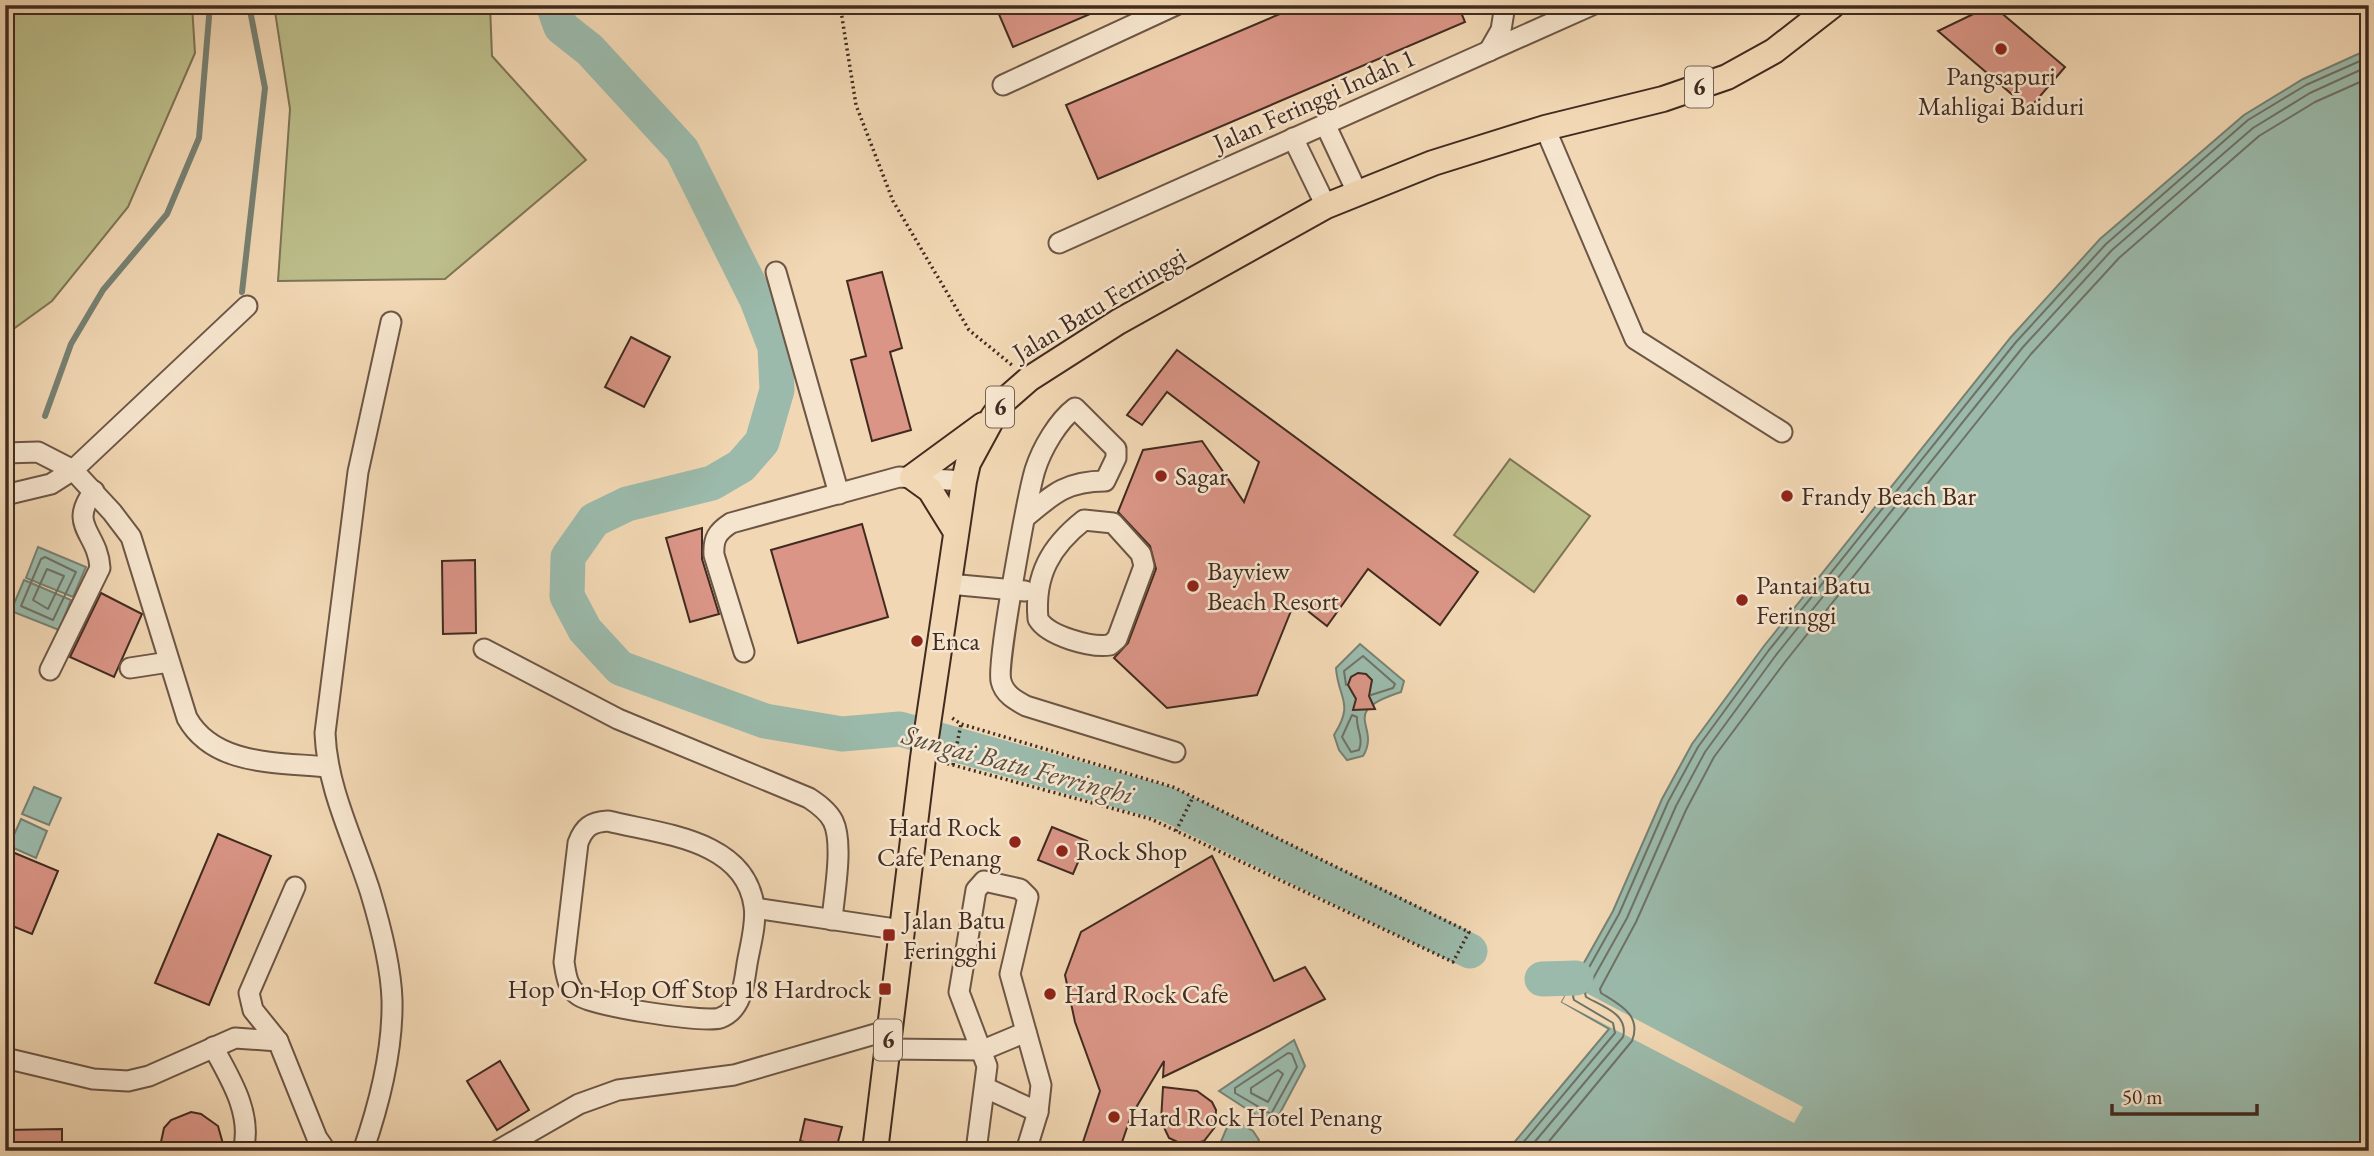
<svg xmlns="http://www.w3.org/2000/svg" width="2374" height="1156" font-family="'EB Garamond',serif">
  <rect width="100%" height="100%" fill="#f1d7b3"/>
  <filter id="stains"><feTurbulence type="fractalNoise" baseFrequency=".00286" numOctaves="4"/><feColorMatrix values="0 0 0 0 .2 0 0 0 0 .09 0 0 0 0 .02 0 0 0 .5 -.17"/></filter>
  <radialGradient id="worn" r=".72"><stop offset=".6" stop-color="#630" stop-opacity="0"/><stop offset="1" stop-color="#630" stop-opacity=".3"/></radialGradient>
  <g fill="#bcbe8b" stroke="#7e7456" stroke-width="2">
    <path d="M5 5H192L195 53 128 207 52 301 5 335Z"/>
    <path d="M274 5H490L492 56 586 160 445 279 278 281 290 109Z"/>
    <path d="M1510 459 1590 516 1534 592 1454 535Z"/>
  </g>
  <g fill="#9bbaab" stroke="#778173" stroke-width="2">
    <path d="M2369 49V1151H1507L1609 1029 1562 1002 1613 911 1662 799 1692 744 1764 646 2011 337 2100 239 2244 115 2303 79Z"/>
    <path d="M38 547 86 567 73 597 26 578Z"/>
    <path d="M24 580 71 600 59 630 11 611Z"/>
    <path d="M1360 644 1404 681 1401 692C1336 713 1382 725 1363 756L1347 760 1339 750 1334 735C1355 702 1338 699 1336 668Z"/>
    <path d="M34 787 61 798 49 825 22 814Z"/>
    <path d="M21 819 47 831 36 858 9 846Z"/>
    <path d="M1294 1040 1305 1066 1273 1126 1219 1091Z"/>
    <path d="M1241 1124 1253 1131 1259 1140 1252 1151H1207L1220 1144 1228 1125Z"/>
  </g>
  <path fill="#f1d7b3" d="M1571 985 1803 1107 1794 1123 1562 1002Z"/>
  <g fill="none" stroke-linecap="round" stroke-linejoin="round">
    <g stroke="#6e7266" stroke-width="2">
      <path d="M45 557 76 572 53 620 21 606 41 559Z"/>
      <path d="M47 569 64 576 48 609 33 600Z"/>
      <path d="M1346 685 1344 671 1363 656 1395 684 1393 688 1371 695"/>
      <path d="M1352 715 1357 717C1356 729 1364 738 1359 750L1351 752 1342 737Z"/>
      <path d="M1288 1053 1292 1054 1297 1067 1271 1114 1235 1093V1088Z"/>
      <path d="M1278 1070 1283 1074 1268 1102 1251 1093V1088Z"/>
      <path d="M1516 1151 1615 1033 1613 1023 1574 1000 1573 996 1619 914 1668 802 1698 747 1769 650 2016 342 2106 244 2248 120 2306 85 2369 57"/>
      <path d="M1527 1151 1623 1037C1629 1014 1602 1006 1586 997L1585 993 1627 918 1676 806 1705 752 1776 655 2023 347 2112 250 2253 128 2310 93 2369 66"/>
      <path d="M1541 1151 1632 1041C1642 1015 1620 1005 1601 993L1600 989 1636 922 1686 810 1714 757 1785 662 2031 354 2119 258 2259 136 2315 102 2369 78"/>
    </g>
    <g stroke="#778173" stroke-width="6">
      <path d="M242 292 265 88 249 5"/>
      <path d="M45 416 71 344 103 290 167 214 199 138 210 5"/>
    </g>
    <g stroke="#9bbaab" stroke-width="35">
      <path d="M553 5 561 27 590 50 682 150 757 300 775 347 777 390 762 442 741 466 712 483 627 504 594 520 568 557 567 596 585 630 620 668 765 721 842 734 900 729 1167 804 1470 951"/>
      <path d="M1542 979 1576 978"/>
    </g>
  </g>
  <g fill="#da9586" stroke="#412b20" stroke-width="2">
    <path d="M995 5H1111L1013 47Z"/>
    <path d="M1301 5H1458L1465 22 1098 179 1066 105Z"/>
    <path d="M1992 5 2065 67 2029 109 1938 31Z"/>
    <path d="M882 272 902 348 890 352 911 430 872 441 851 360 866 356 847 281Z"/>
    <path d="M631 337 670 357 644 407 605 387Z"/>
    <path d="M1177 350 1478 572 1440 625 1368 569 1327 626 1295 601 1257 695 1167 708 1114 658 1128 643 1156 569 1150 546 1118 512 1143 450 1202 441 1244 502 1259 462 1167 392 1142 425 1127 415Z"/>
    <path d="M862 524 888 617 798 643 771 550Z"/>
    <path d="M702 528V559L719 614 690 622 666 538Z"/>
    <path d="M475 560 476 633 443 634 442 561Z"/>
    <path d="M101 593 142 614 114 677 70 657Z"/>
    <path d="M1358 673 1366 674 1372 680 1369 696 1375 709 1353 710 1356 699 1348 685 1351 677Z"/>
    <path d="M1052 827 1087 841 1073 874 1038 860Z"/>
    <path d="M218 834 271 856 209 1005 155 983Z"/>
    <path d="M5 849 58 871 32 934 5 923Z"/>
    <path d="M1212 856 1274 981 1305 967 1325 999 1163 1077 1164 1061 1131 1116 1119 1151H1080L1100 1091 1075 1022 1065 975 1081 932Z"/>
    <path d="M500 1061 529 1110 497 1130 467 1081Z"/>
    <path d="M1163 1087 1197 1091 1212 1102 1216 1110 1215 1127 1204 1141 1186 1146 1169 1138 1161 1121Z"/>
    <path d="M191 1112 201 1114 218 1126 225 1151H159L164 1128 171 1120Z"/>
    <path d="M805 1119 842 1127 836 1149 800 1141Z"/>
    <path d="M62 1129V1151H5V1130Z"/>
  </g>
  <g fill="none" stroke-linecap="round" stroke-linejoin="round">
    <defs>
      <g id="minor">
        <path d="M1489 51 1501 30 1505 5"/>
        <path d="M1003 85 1176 5"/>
        <path d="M1325 124 1357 192"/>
        <path d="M1545 128 1635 339 1782 432"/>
        <path d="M1293 138 1326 206"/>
        <path d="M1059 243 1592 5"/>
        <path d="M776 272 839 494"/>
        <path d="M5 453 38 452 73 470 112 512 131 537 187 718C214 766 277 762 326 767"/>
        <path d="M5 495 51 484 73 470 247 306"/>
        <path d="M1027 516C1054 493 1068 481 1105 481L1116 458V449L1075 408C1058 421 1042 448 1035 470 1028 494 996 664 1001 681 1004 694 1015 700 1026 706L1175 752"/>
        <path d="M1084 520 1113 523 1141 554 1144 566 1117 639 1110 645C1091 648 1048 636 1038 619 1034 575 1051 546 1084 520Z"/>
        <path d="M949 584 1025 591"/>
        <path d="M484 649 618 719 809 798C818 804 828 811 833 821 844 843 834 895 832 920"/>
        <path d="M744 652 714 555C713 539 717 532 731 523L899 477 964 481"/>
        <path d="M130 668 169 662"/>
        <path d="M50 670 100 568C98 532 67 526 94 491"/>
        <path d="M608 821C660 834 745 839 754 906 757 923 750 946 747 964 744 984 742 1010 720 1018 704 1023 591 1006 578 995 567 987 566 974 564 962L578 843C584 827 591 822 608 821Z"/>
        <path d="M755 908 902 930"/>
        <path d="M278 1041 253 1010 249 993 295 887"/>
        <path d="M213 1047C230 1078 253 1114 243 1151"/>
        <path d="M887 1049 983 1050 1026 1032"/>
        <path d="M5 1058 93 1079 128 1081 149 1076 235 1038 278 1041 317 1138 326 1151"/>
        <path d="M986 1088 1038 1112"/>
        <path d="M363 1151C379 1105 393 1049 392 1000 391 965 380 924 370 891 353 838 327 788 325 733L358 472 391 322"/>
        <path d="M497 1151 579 1104 618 1090 734 1075 889 1030"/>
        <path d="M976 1151 987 1066 959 992 976 890 984 881 1020 889 1028 897 1010 974 1041 1085 1038 1112 1026 1151"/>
      </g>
      <g id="major">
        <path d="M956 532 930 490 912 477 983 425"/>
        <path d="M875 1151 923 758 964 481 968 463 993 417 1005 400 1029 379 1118 322 1326 206 1433 163 1545 128 1663 99 1727 77 1774 51 1833 5"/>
      </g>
    </defs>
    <use href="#minor" stroke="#6d5645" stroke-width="23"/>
    <use href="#major" stroke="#412b20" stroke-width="28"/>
    <g stroke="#412b20" stroke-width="3.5" stroke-dasharray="2 3.5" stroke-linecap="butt">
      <path d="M840 5 856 105 893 201 969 330 1013 366"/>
      <path d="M942 762 1151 819 1453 962 1469 932 1173 787 961 724 952 718"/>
      <path d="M953 765 961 724"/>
      <path d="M1176 831 1193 797"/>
    </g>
    <use href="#minor" stroke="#f6e5ce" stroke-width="19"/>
    <use href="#major" stroke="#f1d7b3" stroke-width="24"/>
  </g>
  <g fill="#8f2418" stroke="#f6e5ce" stroke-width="2.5">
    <circle cx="2001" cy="49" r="7"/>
    <circle cx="1161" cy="476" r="7"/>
    <circle cx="1787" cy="496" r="7"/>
    <circle cx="1193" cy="586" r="7"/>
    <circle cx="1742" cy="600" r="7"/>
    <circle cx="917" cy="641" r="7"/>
    <circle cx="1015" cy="842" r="7"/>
    <circle cx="1062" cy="851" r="7"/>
    <rect x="882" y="928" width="14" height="14" rx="3.5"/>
    <rect x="878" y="982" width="14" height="14" rx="3.5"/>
    <circle cx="1050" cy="994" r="7"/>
    <circle cx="1114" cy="1117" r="7"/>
  </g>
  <g text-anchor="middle" stroke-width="5" stroke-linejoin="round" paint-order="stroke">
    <g fill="#f6e5ce" stroke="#776354" stroke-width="2">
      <rect x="1685" y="66.5" width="28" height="41" rx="5"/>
      <rect x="986" y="386.5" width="28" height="41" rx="5"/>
      <rect x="874" y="1019.5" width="28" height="41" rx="5"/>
    </g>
    <g font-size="24" font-weight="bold" fill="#412b20">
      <text x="1699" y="95">6</text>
      <text x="1000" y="415">6</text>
      <text x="888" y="1048">6</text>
    </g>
    <g font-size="26" fill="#412b20" stroke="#f6e5ce" text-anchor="start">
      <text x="2001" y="85" text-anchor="middle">Pangsapuri<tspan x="2001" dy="30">Mahligai Baiduri</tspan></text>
      <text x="1175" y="485">Sagar</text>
      <text x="1801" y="505">Frandy Beach Bar</text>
      <text x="1207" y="580">Bayview<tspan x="1207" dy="30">Beach Resort</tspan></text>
      <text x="1756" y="594">Pantai Batu<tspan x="1756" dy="30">Feringgi</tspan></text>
      <text x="931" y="650">Enca</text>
      <text x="1001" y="836" text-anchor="end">Hard Rock<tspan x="1001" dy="30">Cafe Penang</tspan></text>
      <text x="1076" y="860">Rock Shop</text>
      <text x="903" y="929">Jalan Batu<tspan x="903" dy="30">Feringghi</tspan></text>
      <text x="871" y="998" text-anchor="end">Hop On Hop Off Stop 18 Hardrock</text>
      <text x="1064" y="1003">Hard Rock Cafe</text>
      <text x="1128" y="1126">Hard Rock Hotel Penang</text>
    </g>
    <g font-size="26" fill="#412b20" stroke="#f6e5ce">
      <text transform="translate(1314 100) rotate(-24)" y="9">Jalan Feringgi Indah 1</text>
      <text transform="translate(1099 304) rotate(-31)" y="9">Jalan Batu Ferringgi</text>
    </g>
    <g font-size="28" font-style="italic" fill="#584f43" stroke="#f6e5ce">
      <text transform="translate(1018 764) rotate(15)" y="10">Sungai Batu Ferringhi</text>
    </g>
  </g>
  <rect width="2374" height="1156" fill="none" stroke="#f1d7b3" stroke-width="28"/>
  <rect x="7" y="7" width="2360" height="1142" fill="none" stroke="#412b20" stroke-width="3.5"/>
  <rect x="14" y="14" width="2346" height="1128" fill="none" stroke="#412b20" stroke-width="2"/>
  <path d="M2112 1104v10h145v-10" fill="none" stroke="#412b20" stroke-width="3.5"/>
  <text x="2122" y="1104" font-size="21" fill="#412b20" stroke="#f6e5ce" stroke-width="5" paint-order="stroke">50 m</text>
  <rect width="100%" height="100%" filter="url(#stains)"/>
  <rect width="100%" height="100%" fill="url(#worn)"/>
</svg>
